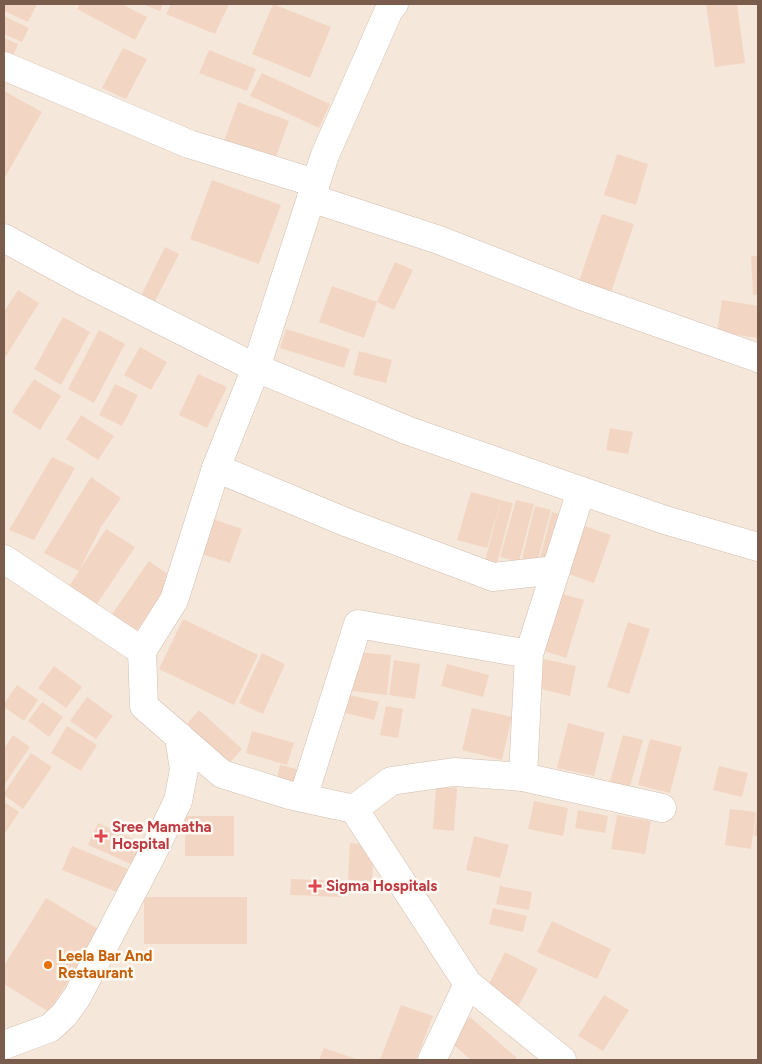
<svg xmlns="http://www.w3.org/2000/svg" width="762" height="1064" font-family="Figtree,sans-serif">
  <rect width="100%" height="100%" fill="#fdf6ec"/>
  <rect fill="#f5e8da" x="4" y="4" width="754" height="1056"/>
  <g fill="#f3d5c3">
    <path d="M4 4H37L28 22 4 11Z"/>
    <path d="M80 4H122L147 17 135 40 77 9Z"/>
    <path d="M142 4H163L160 11Z"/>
    <path d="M171 4H229L215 34 166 14Z"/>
    <path d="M273 4 331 27 310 78 252 54Z"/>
    <path d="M706 4H737L745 63 715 67Z"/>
    <path d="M4 16 29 28 22 42 4 34Z"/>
    <path d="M4 38 18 44 10 63 4 60Z"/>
    <path d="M123 48 147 59 126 99 102 88Z"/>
    <path d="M209 50 256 69 247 91 199 73Z"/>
    <path d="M262 73 330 104 319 128 250 96Z"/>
    <path d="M4 91 42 112 4 179Z"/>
    <path d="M238 102 289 121 274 162 223 144Z"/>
    <path d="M617 154 648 164 636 205 604 195Z"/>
    <path d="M212 180 281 205 259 264 190 239Z"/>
    <path d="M602 214 634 224 610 295 578 284Z"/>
    <path d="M165 247 179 254 152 307 139 300Z"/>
    <path d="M751 256H758V294L753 295Z"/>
    <path d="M395 262 413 270 394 310 377 302Z"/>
    <path d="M332 286 377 302 364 338 319 322Z"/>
    <path d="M18 290 39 303 4 359V312Z"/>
    <path d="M722 300 758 306V338L717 332Z"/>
    <path d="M63 317 90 332 61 385 34 369Z"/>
    <path d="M286 329 350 349 344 368 280 348Z"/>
    <path d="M99 330 125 344 94 403 68 389Z"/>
    <path d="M140 347 167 362 151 390 124 375Z"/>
    <path d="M359 351 392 360 386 383 353 375Z"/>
    <path d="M198 374 227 387 207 428 179 415Z"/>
    <path d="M34 379 61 396 40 430 12 412Z"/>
    <path d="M115 384 138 395 122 426 99 415Z"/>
    <path d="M81 415 114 436 98 460 66 439Z"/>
    <path d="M610 428 633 432 628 454 606 450Z"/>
    <path d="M52 457 75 468 34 540 9 530Z"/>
    <path d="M91 477 121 498 101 527 79 571 106 529 135 547 91 613 63 595 79 571 44 553Z"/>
    <path d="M471 492 501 500 487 548 457 540Z"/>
    <path d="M501 500 513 503 495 571 483 568Z"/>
    <path d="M516 500 534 504 519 562 500 557Z"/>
    <path d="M535 506 551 510 536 567 521 563Z"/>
    <path d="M552 512 570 517 556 570 538 565Z"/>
    <path d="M210 518 242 529 230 563 198 553Z"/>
    <path d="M579 524 611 535 594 583 563 572Z"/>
    <path d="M149 561 173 578 132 637 108 620Z"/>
    <path d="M552 591 584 600 566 658 535 648Z"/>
    <path d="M183 619 258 655 234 705 159 669Z"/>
    <path d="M628 622 650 629 629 694 607 687Z"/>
    <path d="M355 652 391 655 387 695 352 691Z"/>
    <path d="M262 653 285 664 263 714 239 703Z"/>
    <path d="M544 659 576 666 570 696 537 688Z"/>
    <path d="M394 660 420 664 415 699 389 695Z"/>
    <path d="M447 664 489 675 483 697 441 686Z"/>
    <path d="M54 666 82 687 66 708 38 688Z"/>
    <path d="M17 685 38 700 24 721 4 707V704Z"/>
    <path d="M337 692 379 702 374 720 333 710Z"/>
    <path d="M87 697 113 716 96 739 70 721Z"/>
    <path d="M42 702 63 717 49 737 28 721Z"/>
    <path d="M386 706 403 709 398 738 380 735Z"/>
    <path d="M472 708 512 717 502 760 462 750Z"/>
    <path d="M199 710 242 749 224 769 181 731Z"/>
    <path d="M568 723 605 733 594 776 557 768Z"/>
    <path d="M67 726 97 745 81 771 51 753Z"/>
    <path d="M252 731 294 743 287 765 246 753Z"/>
    <path d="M13 735 30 747 4 785V749Z"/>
    <path d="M623 735 643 740 629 790 609 785Z"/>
    <path d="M650 739 682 747 670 793 638 785Z"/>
    <path d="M31 753 52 767 23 809 4 795V793Z"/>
    <path d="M280 765 304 771 298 793 275 787Z"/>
    <path d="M719 766 748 773 742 797 713 790Z"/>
    <path d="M436 787 457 788 454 831 433 829Z"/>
    <path d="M534 801 568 808 563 836 528 829Z"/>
    <path d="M4 802 19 812 4 835Z"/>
    <path d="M730 809 756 812 751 849 725 845Z"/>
    <path d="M578 810 608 816 605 833 575 828Z"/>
    <path d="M757 810H758V836H754Z"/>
    <path d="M617 815 651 821 645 854 611 849Z"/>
    <rect x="185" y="816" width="49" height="40"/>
    <path d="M98 823 149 846 140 868 88 845Z"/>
    <path d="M474 836 509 845 500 878 466 870Z"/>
    <path d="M350 843 374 845 372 882 348 880Z"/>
    <path d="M72 846 128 869 119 893 62 870Z"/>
    <path d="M291 879 342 881 341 897 290 895Z"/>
    <path d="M500 886 532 892 529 910 496 904Z"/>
    <rect x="144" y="897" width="103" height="47"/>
    <path d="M46 898 100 930 49 1012 4 984V966Z"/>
    <path d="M493 908 527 916 523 932 489 924Z"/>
    <path d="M552 921 611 949 597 979 537 952Z"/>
    <path d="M505 952 538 969 515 1013 483 996Z"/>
    <path d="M604 995 629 1010 603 1051 578 1036Z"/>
    <path d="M401 1005 433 1016 416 1060H380Z"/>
    <path d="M470 1017 517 1058 515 1060H471L449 1041Z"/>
    <path d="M324 1048 359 1060H319Z"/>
  </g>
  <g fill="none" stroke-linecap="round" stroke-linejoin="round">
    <defs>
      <g id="minor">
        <path d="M4 66 189 144 315 183"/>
        <path d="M311 198 439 240 579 295 758 358"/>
        <path d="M4 238 83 281 256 368 409 431 665 520 758 547"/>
        <path d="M216 468 348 523 493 577 556 570"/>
        <path d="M4 559 142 651 144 706 222 774 289 795 354 809 468 984 562 1060"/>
        <path d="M142 651 174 600 216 468 256 368 325 155 389 10 394 4"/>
        <path d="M523 777 529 654 581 491"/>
        <path d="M303 798 358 624 529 654"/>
        <path d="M354 809 391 781 454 772 523 777 662 808"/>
        <path d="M4 1045 50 1028 64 1015 77 997 149 860 178 801 184 770 179 736"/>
        <path d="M432 1060 468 984"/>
      </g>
    </defs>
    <use href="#minor" stroke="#d1beb0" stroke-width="29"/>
    <use href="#minor" stroke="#fff" stroke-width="28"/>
  </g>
  <g fill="#e0444e" stroke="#fffaf3" stroke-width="2">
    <path d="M98.5 828.5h5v5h5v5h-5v5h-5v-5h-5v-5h5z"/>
    <path d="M312.5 878.5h5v5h5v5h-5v5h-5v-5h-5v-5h5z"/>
  </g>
  <circle fill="#e8710a" stroke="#fffaf3" stroke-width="2" cx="48" cy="965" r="5"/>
  <g text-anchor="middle" stroke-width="5" stroke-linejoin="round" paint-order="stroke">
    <g font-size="15" font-weight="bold" fill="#be3a42" stroke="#fffaf3" text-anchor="start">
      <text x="112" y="832">Sree Mamatha<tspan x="112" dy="17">Hospital</tspan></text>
      <text x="326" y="891">Sigma Hospitals</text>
    </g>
    <g font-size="15" font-weight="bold" fill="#c56008" stroke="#fffaf3" text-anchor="start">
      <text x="58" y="961">Leela Bar And<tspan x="58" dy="17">Restaurant</tspan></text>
    </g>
  </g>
  <rect width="762" height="1064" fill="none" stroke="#7a5c4d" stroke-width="10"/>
</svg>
